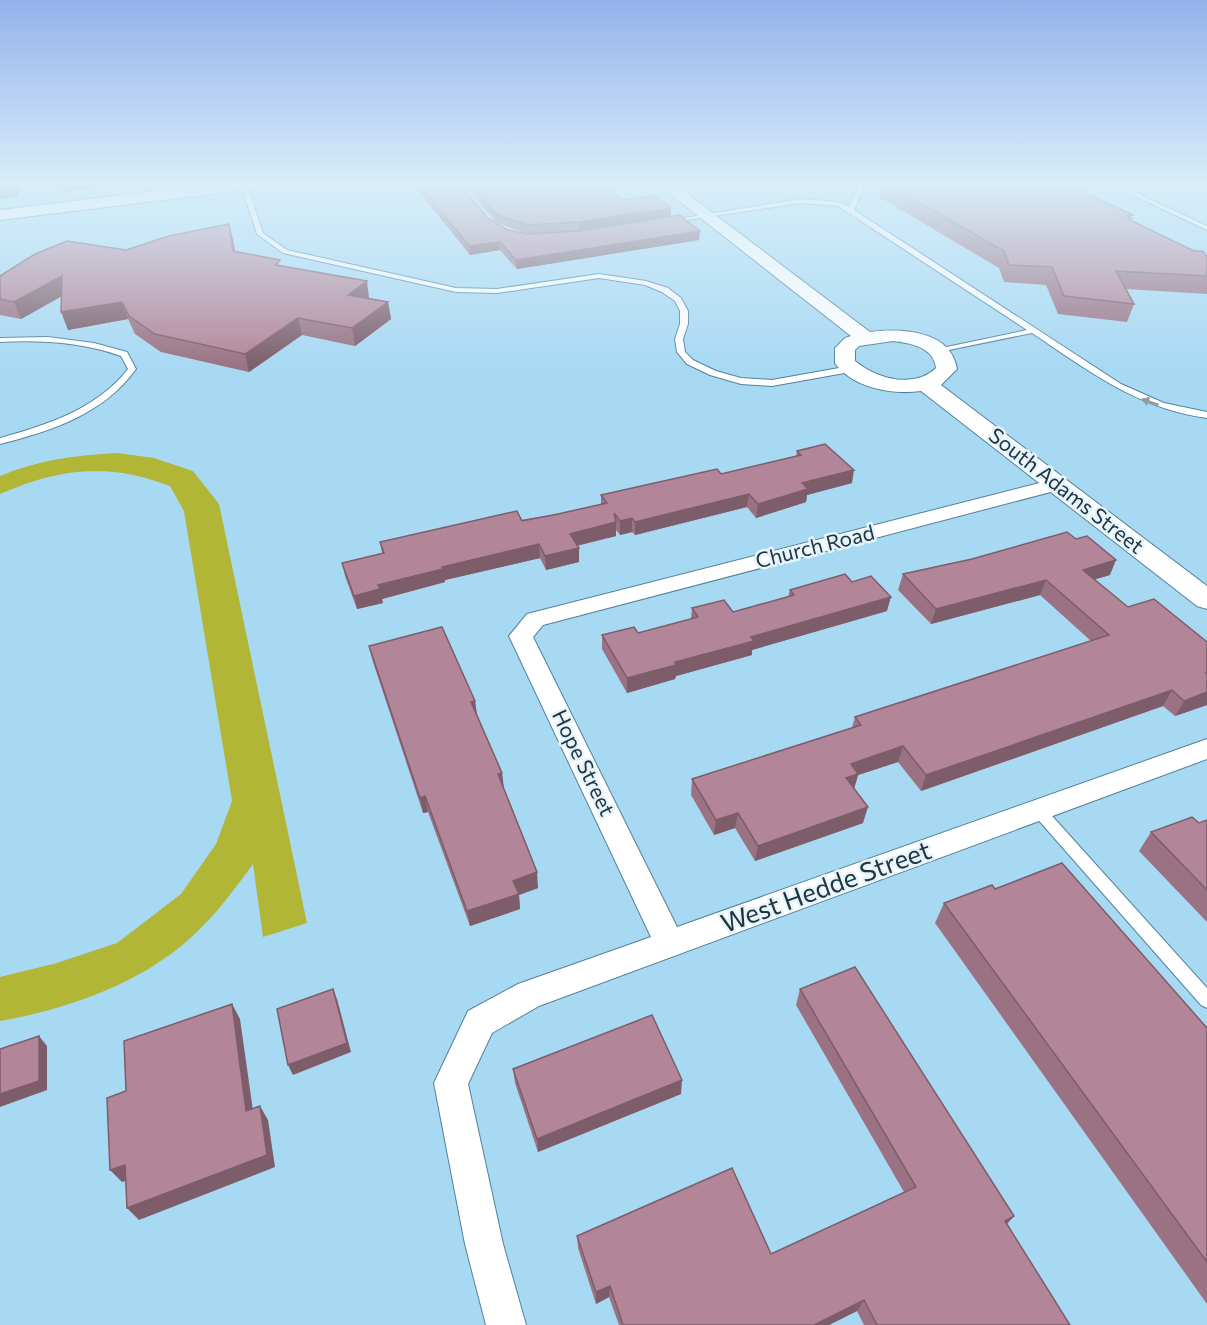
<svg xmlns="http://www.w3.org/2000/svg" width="1207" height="1325" font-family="Commissioner,sans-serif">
  <rect width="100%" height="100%" fill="#a8d9f3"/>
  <path fill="#b1b636" d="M117 453 154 458 193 471 219 504 307 923 263 937 253 864C232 893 208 925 180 947 130 987 63 1010 0 1021V977L57 963 117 943 181 894 216 844 232 801 184 511 170 486C109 462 59 468 0 494V476C38 460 76 455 117 453Z"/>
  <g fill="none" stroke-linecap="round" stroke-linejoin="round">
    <defs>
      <g id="service">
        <path d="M244 183 247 185 263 233 287 250 456 288 497 289 599 274 646 281 668 288 681 298 688 311V324L683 339 685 352 693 360 716 371 741 378 772 380 850 366 854 369 850 372 772 386 741 384 710 375 687 364 677 352 675 339 680 324V311L675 301 662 292 645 285 599 278 497 293 456 292 283 253 257 234 241 185Z"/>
        <path d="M860 183H866L854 210 1121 384 1164 403 1207 412V418C1138 409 1089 371 1032 333L934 353V349H937L1027 330 838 206 801 203 668 223 665 221 801 199 840 202 849 207Z"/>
        <path d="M1107 183H1115L1207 226V230Z"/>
        <path d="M48 337 94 343 127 352 136 369C104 414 51 431 0 444V438C47 425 97 409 128 369L121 356C81 342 42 340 0 342V338Z"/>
        <path d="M1039 805 1044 807 1207 988V1008L1201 1005 1034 815 1032 811 1034 807Z"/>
      </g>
      <path id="minor" d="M1059 478 1069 484 1066 488 543 625 533 637 677 927 1207 739V759L539 1006 492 1033 468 1084 503 1244 526 1325H486L465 1244 434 1083 468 1011 518 984 651 937 509 636 527 614Z"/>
      <path id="tertiary" d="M656 183H673L870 332C901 328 951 330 957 369L941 385 1207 586V609L1197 606 921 391C893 395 852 388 835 363V348L845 338 851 336ZM893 341C910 343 934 347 936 368 914 389 877 379 855 361V350L859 346Z"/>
      <path id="secondary" d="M221 183H268L260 188 0 220V210Z"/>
    </defs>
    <use href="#service" stroke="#538199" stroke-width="2"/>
    <use href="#minor" stroke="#538199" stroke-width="2"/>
    <use href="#tertiary" stroke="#538199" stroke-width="2"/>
    <use href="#secondary" stroke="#538199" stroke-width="2"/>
    <use href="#service" fill="#fff" fill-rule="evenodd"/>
    <use href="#minor" fill="#fff" fill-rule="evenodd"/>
    <use href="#tertiary" fill="#fff" fill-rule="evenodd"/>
    <use href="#secondary" fill="#fff" fill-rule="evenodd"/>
  </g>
  <g fill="#9a7283">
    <path d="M412 183H458L489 219 508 230 527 234 496 222 463 183H602L622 200 671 208V217L699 240 517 269 500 250 470 255Z"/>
    <path d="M882 183H1051L1054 189 1131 221 1207 257V294L1126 289 1134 304 1127 322 1058 314 1046 285 1004 282 999 268 879 197Z"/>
    <path d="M233 239 235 251 281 266 369 298 388 302 391 319 355 346 302 335 249 372 161 352 135 334 128 319 68 330 62 296 21 319 0 315V276L126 250Z"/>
    <path d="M797 451 852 483 807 495 806 502 756 518 747 507 635 535 632 532 620 535 616 530V536L577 546 579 548V562L546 570 540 558 445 580V582L382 599 383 603 357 609 345 576 342 563 382 553 380 542 558 514 601 504V495L721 474 796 456Z"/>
    <path d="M903 574 1110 575 1095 579 1207 705 1175 716 1163 706 921 791 898 762 858 775 854 789 863 823 755 861 735 828 714 835 691 795 692 779 852 728 855 717 1091 641 1040 595 931 624 898 590Z"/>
    <path d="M852 582 887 611 752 650V655L676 676 675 679 627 693 602 649V635L638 633 691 619 692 608 733 612 788 597 790 590Z"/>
    <path d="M369 646 475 701 477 714 502 773 503 789 538 888 519 895 520 909 470 926 428 812 423 813 373 662Z"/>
    <path d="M1207 820V922L1139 851 1151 832 1199 823Z"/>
    <path d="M995 889 1207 1028V1304L935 923 944 903Z"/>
    <path d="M800 989 1014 1216 1007 1224 1070 1325H864L857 1311 829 1325H619L609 1297 596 1304 578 1248 577 1236 771 1254 904 1192 796 1005Z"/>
    <path d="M513 1069 681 1094 538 1152 515 1083Z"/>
  </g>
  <g fill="#7d5d6a">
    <path d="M15 183H19L18 197 0 199V190Z"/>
    <path d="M79 183H95V188L64 192 61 185Z"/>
    <path d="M671 208V217L579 231V222Z"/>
    <path d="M229 224 233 239 238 267 233 251Z"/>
    <path d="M700 231 699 240 517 269 516 260Z"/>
    <path d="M500 242V250L470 255 469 246Z"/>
    <path d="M62 276 69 292 21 319 14 302Z"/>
    <path d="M367 281 369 298 348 295Z"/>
    <path d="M122 302 128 319 68 330 61 312Z"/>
    <path d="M388 302 391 319 355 346 352 328Z"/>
    <path d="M298 318 302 335 249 372 245 354Z"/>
    <path d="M854 470 852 483 807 495 806 502 756 518 758 504 802 483Z"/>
    <path d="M749 494 747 507 635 535V522Z"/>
    <path d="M632 518V532L620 535V521Z"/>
    <path d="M616 522V536L570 547V534Z"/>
    <path d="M539 544 540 558 445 580V582L382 599 383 603 357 609 354 596 378 585 442 567Z"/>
    <path d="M579 548V562L546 570 545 556Z"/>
    <path d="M1116 560 1110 575 1076 585 1083 570Z"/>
    <path d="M1046 580 1040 595 931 624 936 609Z"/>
    <path d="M891 597 887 611 752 650V655L676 676 675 679 627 693V678L751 637Z"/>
    <path d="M1172 690 1163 706 921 791 926 775Z"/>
    <path d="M1207 692V705L1175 716 1184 701Z"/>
    <path d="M475 701 477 717 471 702Z"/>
    <path d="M903 746 898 762 858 775 854 789 842 793 851 764Z"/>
    <path d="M502 773 504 788 499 790 498 774Z"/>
    <path d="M425 796 428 812 423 813 420 798Z"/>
    <path d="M868 807 863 823 755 861 758 846Z"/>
    <path d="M738 813 735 828 714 835 716 820Z"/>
    <path d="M537 872 538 888 519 895 520 909 470 926 467 911 513 881Z"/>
    <path d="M333 989 337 999 351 1052 293 1075 288 1065Z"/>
    <path d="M232 1004 240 1019 255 1125 246 1111Z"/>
    <path d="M39 1036 47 1046V1090L0 1107V1094Z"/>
    <path d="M682 1080 681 1094 538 1152 537 1139Z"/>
    <path d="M260 1106 268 1120 275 1167 139 1220 127 1208Z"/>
    <path d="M125 1165 136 1178 122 1182 110 1170Z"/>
    <path d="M1014 1216 1002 1229 1005 1221Z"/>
    <path d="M610 1286 609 1297 596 1304V1292Z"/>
    <path d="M864 1300 857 1311 829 1325H814Z"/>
  </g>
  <g fill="#b38598" stroke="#7d5d6a" stroke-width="1.5">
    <path d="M0 183H15V189L0 190Z"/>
    <path d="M61 183H79L61 185Z"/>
    <path d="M418 183H458L489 219 508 230 527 234 579 231 680 215 700 231 516 260 500 242 469 246Z"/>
    <path d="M469 183H602L622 200 655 195 671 208 579 222 527 225 496 214Z"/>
    <path d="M885 183H1051L1054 189 1071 186 1133 215 1127 216 1132 218 1128 219 1194 251H1203L1207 257V276L1116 271 1134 304 1064 296 1052 267 1009 265 1004 251Z"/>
    <path d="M229 224 233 251 280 260 276 265 367 281 348 295 388 302 352 328 298 318 245 354 155 334 129 316 122 302 61 312 62 276 14 302 0 299V276L35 254 67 241 126 250 169 236Z"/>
    <path d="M825 444 854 470 802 483 808 489 758 504 749 494 635 522 632 518 620 521 614 513 616 522 570 534 579 548 545 556 539 544 442 567 443 569 378 585 380 589 354 596 342 563 384 553 380 542 517 511 522 521 558 514 607 503 601 495 717 469 721 474 801 455 797 451Z"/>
    <path d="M1067 532 1076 539 1087 536 1116 560 1083 570 1128 607 1154 599 1207 642V673H1206L1207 674V692L1184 701 1172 690 926 775 903 746 851 764 858 774 846 778 868 807 758 846 738 813 716 820 692 779 861 725 855 717 1109 635 1046 580 936 609 903 574 972 559Z"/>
    <path d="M845 574 852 582 871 576 891 597 751 637 754 641 675 662 676 665 627 678 602 635 634 627 638 633 698 617 692 608 724 600 733 612 794 595 790 590Z"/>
    <path d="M442 627 475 701 471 702 502 773 498 774 537 872 513 881 519 894 467 911 425 796 420 798 369 646Z"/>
    <path d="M1192 817 1199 823 1207 820V890L1151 832Z"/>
    <path d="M1062 863 1207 1028V1262L944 903 992 885 995 889Z"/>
    <path d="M855 967 1014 1216 1005 1221 1070 1325H877L864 1300 814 1325H623L610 1286 596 1292 577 1236 732 1168 771 1254 916 1187 800 989Z"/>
    <path d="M333 989 347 1043 288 1065 277 1009Z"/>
    <path d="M232 1004 246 1111 260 1106 267 1155 127 1208 125 1165 110 1170 107 1098 126 1091 124 1041Z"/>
    <path d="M652 1015 682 1080 537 1139 513 1069Z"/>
    <path d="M39 1036V1081L0 1094V1049Z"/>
  </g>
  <defs><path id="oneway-solid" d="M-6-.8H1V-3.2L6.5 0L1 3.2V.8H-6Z" transform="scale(1.5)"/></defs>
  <use fill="#909a9f" href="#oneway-solid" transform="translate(1150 402) rotate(-160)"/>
  <linearGradient id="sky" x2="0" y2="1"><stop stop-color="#95b1eb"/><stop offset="0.5" stop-color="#d8eefa"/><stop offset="1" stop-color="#d8eefa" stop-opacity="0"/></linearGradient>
  <rect width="1207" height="368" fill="url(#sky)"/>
  <g text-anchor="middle" stroke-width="5" stroke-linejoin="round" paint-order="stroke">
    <g font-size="21" fill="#21353f" stroke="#e6f4fc">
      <text transform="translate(1066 491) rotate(38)" y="7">South Adams Street</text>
      <text transform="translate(815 547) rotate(-14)" y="7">Church Road</text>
      <text transform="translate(583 763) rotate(64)" y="7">Hope Street</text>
    </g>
    <g font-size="26" fill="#21353f" stroke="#e6f4fc">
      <text transform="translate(826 887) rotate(-20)" y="9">West Hedde Street</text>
    </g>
  </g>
</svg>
